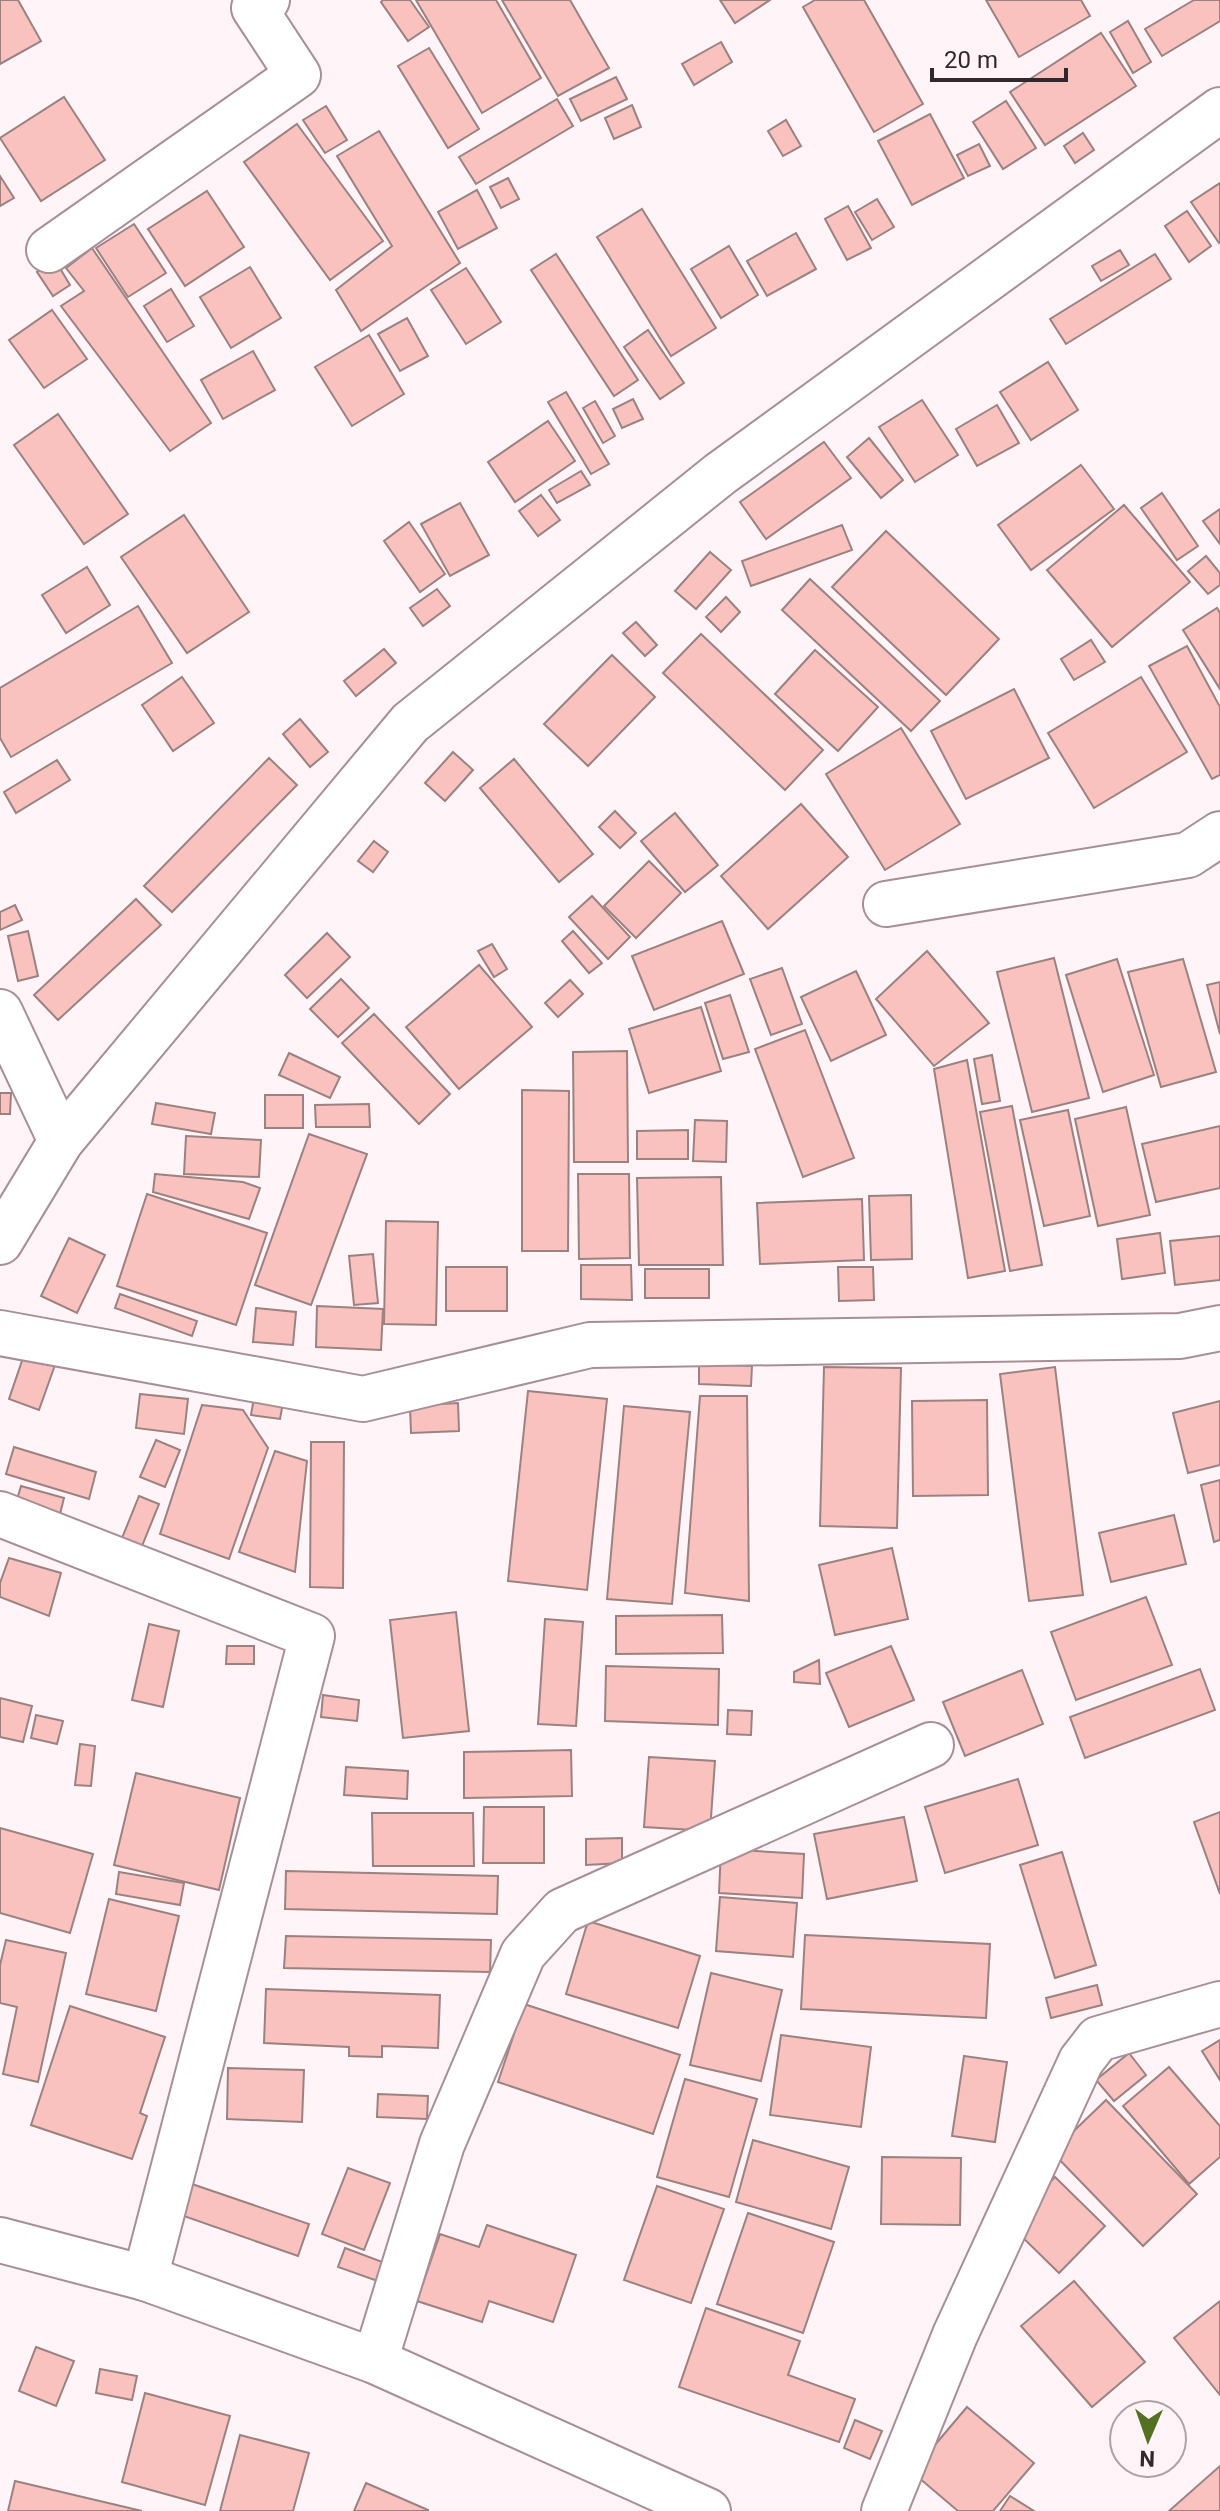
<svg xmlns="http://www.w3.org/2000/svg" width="1220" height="2511" font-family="Roboto,sans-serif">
  <rect width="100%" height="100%" fill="#fff4f7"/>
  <g fill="#fac2bf" stroke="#9b8280" stroke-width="2">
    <path d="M0 0H18L41 41 0 64Z"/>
    <path d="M383 0H410L429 27 408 41 381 2Z"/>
    <path d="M416 0H496L541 78 482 113Z"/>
    <path d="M502 0H570L609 68 558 96Z"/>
    <path d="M720 0H770L735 23Z"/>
    <path d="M815 0H864L923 104 874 132 803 7Z"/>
    <path d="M986 0H1081L1090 16 1019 57Z"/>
    <path d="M1194 0H1220V21L1162 56 1145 29Z"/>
    <path d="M1128 21 1151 62 1133 73 1110 32Z"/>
    <path d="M1101 33 1136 86 1045 145 1010 92Z"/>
    <path d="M721 42 732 62 694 85 682 64Z"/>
    <path d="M429 48 479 129 448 148 398 66Z"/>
    <path d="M616 77 627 99 581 121 570 99Z"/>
    <path d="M64 97 105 160 41 201 0 138Z"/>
    <path d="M557 99 573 126 476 184 459 157Z"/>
    <path d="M1006 101 1036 148 1003 169 973 122Z"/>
    <path d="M632 105 641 127 614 139 605 118Z"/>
    <path d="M326 106 347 140 325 153 303 120Z"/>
    <path d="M930 114 964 178 912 205 878 141Z"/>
    <path d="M786 120 801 146 783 156 768 131Z"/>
    <path d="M297 124 383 241 330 280 244 162Z"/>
    <path d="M379 131 460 263 361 331 336 290 392 246 337 156Z"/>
    <path d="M1083 133 1094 150 1075 163 1064 146Z"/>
    <path d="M979 144 990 166 968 176 957 155Z"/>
    <path d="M0 176 14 198 0 206Z"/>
    <path d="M508 178 519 199 501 208 490 187Z"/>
    <path d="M1220 183V242L1219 243 1191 202Z"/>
    <path d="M477 190 497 228 458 249 438 212Z"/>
    <path d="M207 191 244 247 185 286 148 229Z"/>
    <path d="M877 199 894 227 872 240 855 212Z"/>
    <path d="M848 206 871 248 847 260 825 219Z"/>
    <path d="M642 209 716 328 671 356 597 237Z"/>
    <path d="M1187 211 1211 246 1189 262 1165 226Z"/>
    <path d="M134 224 166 273 128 297 96 248Z"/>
    <path d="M796 233 816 269 767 296 747 261Z"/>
    <path d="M729 246 758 295 721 318 691 269Z"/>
    <path d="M92 248 211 423 170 451 61 306 84 291 66 268Z"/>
    <path d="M1120 250 1129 265 1101 281 1092 266Z"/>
    <path d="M556 254 638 380 614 396 531 270Z"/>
    <path d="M1155 254 1171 279 1066 344 1050 319Z"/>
    <path d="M55 260 70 285 53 296 37 272Z"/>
    <path d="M250 267 281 318 231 348 200 297Z"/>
    <path d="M466 268 501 322 466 344 431 290Z"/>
    <path d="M171 289 194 326 167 342 144 306Z"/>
    <path d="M52 310 87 359 44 388 9 340Z"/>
    <path d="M407 318 428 356 400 371 378 334Z"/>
    <path d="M648 330 684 383 660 399 624 347Z"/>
    <path d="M369 335 404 394 352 426 315 367Z"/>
    <path d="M253 351 275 390 223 419 201 380Z"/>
    <path d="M1048 362 1078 410 1031 440 1000 392Z"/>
    <path d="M566 392 609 464 591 474 548 402Z"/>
    <path d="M633 399 643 419 622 428 613 409Z"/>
    <path d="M922 400 958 455 915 482 879 427Z"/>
    <path d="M595 401 615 436 603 443 583 408Z"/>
    <path d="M997 405 1019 443 977 466 956 429Z"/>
    <path d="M58 414 128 514 84 544 14 445Z"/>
    <path d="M548 421 575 461 515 502 488 462Z"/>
    <path d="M869 438 903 480 881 498 847 457Z"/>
    <path d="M824 442 851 478 766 539 740 502Z"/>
    <path d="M1081 465 1114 509 1031 570 998 525Z"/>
    <path d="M581 471 590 485 557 503 549 490Z"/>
    <path d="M1162 493 1198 546 1177 560 1141 508Z"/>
    <path d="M541 495 560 520 538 536 519 511Z"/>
    <path d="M460 503 489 555 450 576 421 524Z"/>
    <path d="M1124 505 1190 582 1112 647 1047 570Z"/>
    <path d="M1220 509V544L1203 521Z"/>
    <path d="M184 515 249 612 187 653 121 557Z"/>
    <path d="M409 522 445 574 420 592 384 541Z"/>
    <path d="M842 525 852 550 751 586 742 561Z"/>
    <path d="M886 531 999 639 946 695 832 587Z"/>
    <path d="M710 552 731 570 696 609 675 591Z"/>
    <path d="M1206 556 1220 573V585L1208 594 1188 571Z"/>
    <path d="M87 567 110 605 66 633 42 595Z"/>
    <path d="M810 579 940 701 911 731 782 610Z"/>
    <path d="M437 589 450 606 423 626 410 608Z"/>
    <path d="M726 597 740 612 721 632 706 617Z"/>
    <path d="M138 606 172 663 11 757 0 738V688Z"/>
    <path d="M1217 608 1220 613V689L1183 630Z"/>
    <path d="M636 622 657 645 645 656 623 633Z"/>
    <path d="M701 634 823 750 785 790 663 673Z"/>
    <path d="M1091 640 1105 662 1074 680 1061 659Z"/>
    <path d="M1187 646 1220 707V775L1212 779 1149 666Z"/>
    <path d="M384 649 396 663 356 696 344 681Z"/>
    <path d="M815 650 878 707 838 751 775 694Z"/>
    <path d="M612 655 655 697 588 766 544 724Z"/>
    <path d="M182 677 214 723 173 751 142 705Z"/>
    <path d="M1141 677 1187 752 1094 808 1048 733Z"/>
    <path d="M1014 689 1049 758 966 799 931 731Z"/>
    <path d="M300 719 328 752 310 767 283 734Z"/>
    <path d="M901 728 960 824 885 870 826 774Z"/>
    <path d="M453 752 473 770 445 801 425 783Z"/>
    <path d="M269 758 297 785 172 912 144 886Z"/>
    <path d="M514 759 593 854 559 882 480 788Z"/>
    <path d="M57 760 70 780 16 813 4 792Z"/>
    <path d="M801 804 848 857 768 929 721 876Z"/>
    <path d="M615 811 636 833 620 848 599 827Z"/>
    <path d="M675 813 718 865 685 892 641 841Z"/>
    <path d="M374 841 388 852 373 872 358 861Z"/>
    <path d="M649 861 681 893 636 938 604 906Z"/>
    <path d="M592 896 630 937 608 959 569 917Z"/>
    <path d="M136 899 161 925 58 1020 34 995Z"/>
    <path d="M15 905 22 920 0 930V912Z"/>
    <path d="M722 921 744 974 654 1010 632 956Z"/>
    <path d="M28 931 38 976 18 981 8 936Z"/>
    <path d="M573 931 602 963 589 973 562 941Z"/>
    <path d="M327 933 350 957 307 998 285 975Z"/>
    <path d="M492 944 507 969 494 977 478 951Z"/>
    <path d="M927 951 989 1023 934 1066 876 999Z"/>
    <path d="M1054 958 1089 1098 1032 1112 997 972Z"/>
    <path d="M1117 959 1154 1075 1103 1092 1066 975Z"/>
    <path d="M1183 959 1216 1072 1161 1087 1128 972Z"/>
    <path d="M479 965 532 1027 459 1089 406 1027Z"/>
    <path d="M782 968 802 1024 771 1035 750 979Z"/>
    <path d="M856 971 886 1035 831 1061 801 997Z"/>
    <path d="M341 979 369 1008 338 1037 310 1009Z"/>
    <path d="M570 980 583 994 558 1017 545 1003Z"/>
    <path d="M1220 982V1034L1207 985Z"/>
    <path d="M730 995 749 1052 723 1059 705 1003Z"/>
    <path d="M701 1007 721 1071 649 1093 629 1029Z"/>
    <path d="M374 1014 450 1094 419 1124 342 1043Z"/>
    <path d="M805 1030 854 1158 803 1177 755 1049Z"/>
    <path d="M627 1051 628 1162H574L573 1052Z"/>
    <path d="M289 1053 340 1077 330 1098 279 1075Z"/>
    <path d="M992 1055 1000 1101 982 1104 974 1059Z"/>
    <path d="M967 1060 1005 1271 968 1278 934 1069Z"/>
    <path d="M522 1090 569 1091 568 1251H522Z"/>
    <path d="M0 1093H11L10 1114H0Z"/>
    <rect x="265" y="1095" width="38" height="33"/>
    <path d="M156 1103 215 1113 211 1134 152 1124Z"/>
    <path d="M369 1104 370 1127H316L315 1105Z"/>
    <path d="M1012 1106 1042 1265 1010 1271 980 1112Z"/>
    <path d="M1126 1107 1150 1215 1098 1226 1075 1119Z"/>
    <path d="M1068 1110 1090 1216 1044 1226 1020 1120Z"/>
    <path d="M695 1120 727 1121 726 1162 693 1161Z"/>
    <path d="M1220 1126V1188L1156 1202 1142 1144Z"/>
    <path d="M688 1130V1159H637V1131Z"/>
    <path d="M309 1134 367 1154 311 1305 255 1285Z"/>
    <path d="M186 1136 261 1140 259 1177 184 1174Z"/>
    <path d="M155 1174 243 1182 260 1188 249 1219 153 1192Z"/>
    <path d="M578 1174H629L630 1258 579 1259Z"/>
    <path d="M721 1177 723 1265H639L637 1178Z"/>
    <path d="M147 1194 267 1233 236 1325 117 1286Z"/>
    <path d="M911 1195 912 1259 871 1260 869 1196Z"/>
    <path d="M862 1199 864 1260 760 1264 757 1203Z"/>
    <path d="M386 1221 438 1222 436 1325 384 1324Z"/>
    <path d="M1160 1233 1165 1273 1122 1279 1117 1239Z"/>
    <path d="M1220 1236V1280L1175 1285 1170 1241Z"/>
    <path d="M69 1238 105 1255 77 1313 41 1296Z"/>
    <path d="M373 1254 378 1303 354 1305 349 1256Z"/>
    <path d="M581 1265H631L632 1300 581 1299Z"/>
    <rect x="446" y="1267" width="61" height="44"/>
    <path d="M838 1267H873L874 1300 839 1301Z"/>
    <rect x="645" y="1269" width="64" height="29"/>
    <path d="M120 1294 197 1321 192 1336 115 1308Z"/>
    <path d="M317 1306 383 1309 381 1350 316 1347Z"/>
    <path d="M256 1308 296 1312 293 1345 253 1342Z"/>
    <path d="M24 1355 55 1365 39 1410 9 1399Z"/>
    <path d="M699 1364 752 1366 751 1386 699 1384Z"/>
    <path d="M824 1367 901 1368 897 1528 820 1526Z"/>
    <path d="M1055 1367 1083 1595 1029 1601 1000 1374Z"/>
    <path d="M528 1391 607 1399 587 1590 508 1581Z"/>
    <path d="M255 1392 284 1397 280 1419 251 1415Z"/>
    <path d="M140 1394 188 1399 184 1434 136 1428Z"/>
    <path d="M700 1396H747L749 1601 685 1593Z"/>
    <path d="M987 1400 988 1495 913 1496 912 1401Z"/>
    <path d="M1220 1401V1465L1188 1473 1173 1413Z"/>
    <path d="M458 1403 459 1431 411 1433 410 1406Z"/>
    <path d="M202 1405 243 1410 268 1448 229 1559 160 1534Z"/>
    <path d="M624 1406 690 1412 672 1604 607 1599Z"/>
    <path d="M156 1440 180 1450 165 1487 140 1477Z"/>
    <path d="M311 1442H344L343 1588 310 1587Z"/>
    <path d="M14 1447 96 1472 89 1499 6 1474Z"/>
    <path d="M275 1451 307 1461 295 1572 239 1552Z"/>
    <path d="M1220 1480V1540L1214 1542 1201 1485Z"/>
    <path d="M21 1486 64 1498 58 1522 14 1510Z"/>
    <path d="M139 1496 159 1504 138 1556 118 1548Z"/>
    <path d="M1174 1515 1186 1564 1111 1582 1099 1533Z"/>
    <path d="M892 1548 908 1619 835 1635 819 1565Z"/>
    <path d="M9 1558 61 1573 49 1616 0 1597V1583Z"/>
    <path d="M1146 1597 1172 1665 1076 1700 1051 1632Z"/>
    <path d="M456 1612 469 1731 403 1738 390 1620Z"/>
    <path d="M722 1615 723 1653 616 1654V1616Z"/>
    <path d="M545 1619 583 1622 576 1726 538 1724Z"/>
    <path d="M149 1624 179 1631 163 1707 132 1700Z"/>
    <path d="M227 1646H254V1664H226Z"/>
    <path d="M891 1646 914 1700 849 1727 826 1673Z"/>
    <path d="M819 1660 820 1684 794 1682V1672Z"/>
    <path d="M606 1666 719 1669 718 1725 605 1721Z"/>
    <path d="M1200 1669 1215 1710 1085 1758 1070 1717Z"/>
    <path d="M1022 1670 1043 1724 965 1756 943 1702Z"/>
    <path d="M323 1695 359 1700 357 1721 321 1717Z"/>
    <path d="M0 1698 32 1706 23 1742 0 1737Z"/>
    <path d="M728 1710 752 1711 751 1735 727 1734Z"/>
    <path d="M36 1715 63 1721 57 1744 31 1738Z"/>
    <path d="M80 1744 95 1746 91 1786 75 1785Z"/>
    <path d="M571 1750 572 1796 464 1798V1752Z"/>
    <path d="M649 1757 715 1761 710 1831 644 1827Z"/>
    <path d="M346 1767 408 1771 407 1799 344 1795Z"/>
    <path d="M136 1773 240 1798 219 1890 114 1865Z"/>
    <path d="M1018 1779 1038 1845 945 1873 925 1807Z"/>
    <path d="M484 1807H544V1863H483Z"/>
    <path d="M1220 1812V1894L1194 1822Z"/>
    <path d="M372 1813H473L474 1866H373Z"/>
    <path d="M904 1817 917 1881 827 1899 814 1834Z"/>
    <path d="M0 1828 93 1854 70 1933 0 1913Z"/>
    <path d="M622 1838V1863L586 1865V1839Z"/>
    <path d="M721 1849 804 1854 802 1898 719 1893Z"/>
    <path d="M1062 1852 1096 1965 1055 1978 1020 1865Z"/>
    <path d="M286 1871 498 1876 497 1914 285 1909Z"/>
    <path d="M119 1872 184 1883 180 1905 116 1894Z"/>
    <path d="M720 1897 797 1903 793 1957 716 1951Z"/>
    <path d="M109 1899 179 1916 156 2011 86 1994Z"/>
    <path d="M588 1921 700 1956 678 2028 566 1994Z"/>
    <path d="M805 1935 990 1944 986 2018 801 2009Z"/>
    <path d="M286 1936 491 1940 490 1972 284 1968Z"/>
    <path d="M6 1940 66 1953 38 2082 3 2074 17 2007 0 2003V1965Z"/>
    <path d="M711 1973 782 1990 761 2081 690 2065Z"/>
    <path d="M1097 1985 1102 2005 1051 2018 1046 1998Z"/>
    <path d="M266 1989 440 1995 438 2048 382 2046V2057L349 2056V2047L264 2043Z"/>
    <path d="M524 2004 680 2055 653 2134 498 2082Z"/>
    <path d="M70 2006 165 2037 140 2113 147 2116 132 2159 31 2125Z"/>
    <path d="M781 2035 871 2047 861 2127 770 2115Z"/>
    <path d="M1220 2040V2080L1202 2051Z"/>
    <path d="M1129 2053 1146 2075 1114 2101 1096 2080Z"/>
    <path d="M964 2056 1007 2062 995 2142 952 2136Z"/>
    <path d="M1169 2067 1220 2126V2157L1189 2184 1123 2106Z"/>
    <path d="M228 2068 304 2070 302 2122 227 2119Z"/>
    <path d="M685 2079 757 2099 729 2197 657 2177Z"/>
    <path d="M378 2094 428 2096 427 2119 377 2117Z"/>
    <path d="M1106 2100 1197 2194 1143 2246 1052 2152Z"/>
    <path d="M753 2140 849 2167 831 2229 736 2202Z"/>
    <path d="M882 2157 961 2158 960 2225 881 2224Z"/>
    <path d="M348 2168 390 2183 364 2250 322 2234Z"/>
    <path d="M1055 2177 1105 2226 1059 2273 1009 2224Z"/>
    <path d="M189 2183 309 2224 298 2256 178 2214Z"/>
    <path d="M657 2186 724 2209 691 2303 624 2280Z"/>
    <path d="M748 2213 834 2242 803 2333 717 2304Z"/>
    <path d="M487 2225 576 2255 553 2322 489 2301 482 2322 417 2301 440 2234 479 2247Z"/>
    <path d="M345 2248 393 2266 386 2284 338 2267Z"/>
    <path d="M1074 2281 1145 2362 1092 2407 1021 2326Z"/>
    <path d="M1220 2301V2395L1174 2338Z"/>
    <path d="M706 2308 800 2341 788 2375 855 2399 839 2442 679 2387Z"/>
    <path d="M36 2347 74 2361 56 2406 19 2391Z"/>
    <path d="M100 2369 137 2376 132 2400 96 2393Z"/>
    <path d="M145 2393 230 2416 205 2505 122 2482Z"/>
    <path d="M967 2407 1034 2463 993 2511H958L912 2472Z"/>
    <path d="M855 2420 882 2431 870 2459 844 2448Z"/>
    <path d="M240 2435 309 2453 293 2511H220Z"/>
    <path d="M1220 2466V2511H1169Z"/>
    <path d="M15 2481 142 2511H8Z"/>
    <path d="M366 2483 428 2510V2511H354Z"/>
    <path d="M1010 2496 1034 2511H1000Z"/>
  </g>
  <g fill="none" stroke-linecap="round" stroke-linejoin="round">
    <defs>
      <g id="street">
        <path d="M49 250 298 75 254 8 267 0"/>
        <path d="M886 904 1188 855 1220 834"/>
        <path d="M0 1012 61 1141"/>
        <path d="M0 1333 363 1399 590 1345 1180 1336 1220 1328"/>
        <path d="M0 1514 312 1636 145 2278"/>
        <path d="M0 2240 145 2278 375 2361 708 2511"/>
        <path d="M375 2361 442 2144 523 1954 562 1911 931 1745"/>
        <path d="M884 2511 955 2335 1081 2061 1098 2039 1220 2004"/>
      </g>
      <path id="secondary" d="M0 1242 61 1141 410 723 720 474 1220 110"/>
    </defs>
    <use href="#street" stroke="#a78f97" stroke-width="48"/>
    <use href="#secondary" stroke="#a78f97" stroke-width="48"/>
    <use href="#street" stroke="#fff" stroke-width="44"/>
    <use href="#secondary" stroke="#fff" stroke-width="44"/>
  </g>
  <g transform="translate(1148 2439) rotate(182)"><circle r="38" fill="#fff4f7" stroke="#ada2a5" stroke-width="2"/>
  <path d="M0-6L14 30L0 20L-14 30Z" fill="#537023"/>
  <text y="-12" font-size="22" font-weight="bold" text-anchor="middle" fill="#31282b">N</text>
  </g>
  <path d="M932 68v12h134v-12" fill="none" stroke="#31282b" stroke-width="4"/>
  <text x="944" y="68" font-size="24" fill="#31282b" stroke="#fff4f7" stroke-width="6" paint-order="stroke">20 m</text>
</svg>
